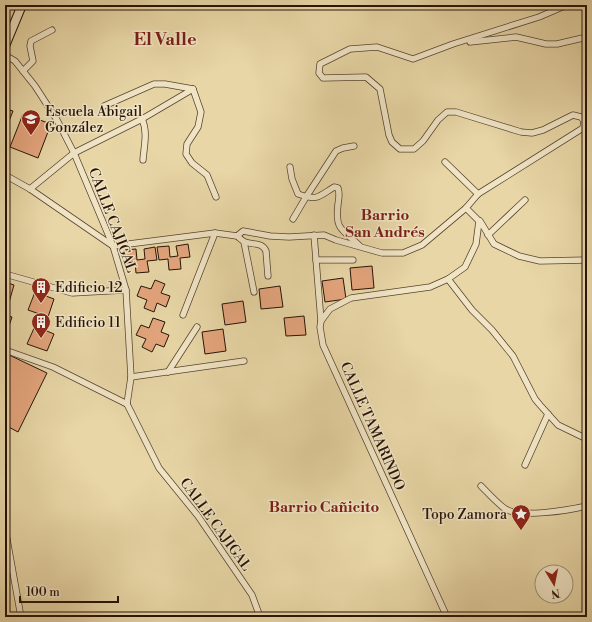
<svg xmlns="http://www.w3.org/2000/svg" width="592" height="622" font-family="'Libre Bodoni',serif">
  <rect width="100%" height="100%" fill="#e8d6a6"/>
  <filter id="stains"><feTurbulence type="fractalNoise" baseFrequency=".005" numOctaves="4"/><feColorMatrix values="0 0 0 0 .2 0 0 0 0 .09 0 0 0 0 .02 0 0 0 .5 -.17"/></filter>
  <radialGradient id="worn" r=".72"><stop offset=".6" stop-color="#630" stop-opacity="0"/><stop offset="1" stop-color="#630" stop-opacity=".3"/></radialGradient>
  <g fill="#e4a57d" stroke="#261408">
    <path d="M5 109 13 111 5 131 8 132 5 139Z"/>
    <path d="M23 114 51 124 38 158 10 147Z"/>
    <path d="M5 187 10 189 5 202Z"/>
    <path d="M188 244 190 257 180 258 181 269 169 270 168 259 159 260 157 247 169 246 170 257 178 256 176 246Z"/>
    <path d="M155 247 157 260 147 261 149 272 136 273 135 262 126 263 124 250 136 249 137 260 145 259 144 249Z"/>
    <path d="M372 266 374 288 352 290 350 268Z"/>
    <path d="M343 278 346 299 325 302 322 281Z"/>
    <path d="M155 280 165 284 161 293 170 296 166 307 157 303 154 312 144 308 147 300 137 296 141 286 151 289Z"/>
    <path d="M5 282 14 285 8 306 5 305Z"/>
    <path d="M280 286 283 307 261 309 259 289Z"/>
    <path d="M35 292 54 299 48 317 28 310Z"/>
    <path d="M243 301 246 322 225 325 222 304Z"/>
    <path d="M5 315 12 317 5 338Z"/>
    <path d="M304 316 306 335 286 336 284 318Z"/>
    <path d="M153 318 165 322 161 332 169 335 164 347 156 344 152 352 142 347 146 339 136 335 141 325 149 328Z"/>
    <path d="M35 326 54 334 47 351 27 344Z"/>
    <path d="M223 329 226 351 205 354 202 332Z"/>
    <path d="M7 354 47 373 18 432 5 425V359Z"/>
  </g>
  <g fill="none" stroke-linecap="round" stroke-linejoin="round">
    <defs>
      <g id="street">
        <path d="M470 42 516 37 546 44H557L587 37"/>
        <path d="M5 55 15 61 35 86 57 120 74 153 113 246 126 290 131 377 127 404 159 468 198 516 252 595 260 617"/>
        <path d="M23 71 33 61 30 46 31 41 52 30"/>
        <path d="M104 106 154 84H165L193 89 201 112 198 127 187 144 186 154 192 163 207 175 216 197"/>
        <path d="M142 119C148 132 144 146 143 160"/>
        <path d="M445 162 478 194"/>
        <path d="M290 167 292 179 298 194C318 201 318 197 334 187L338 188C340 194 339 198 338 204 335 229 341 229 359 245"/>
        <path d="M5 175 30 189 113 246"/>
        <path d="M30 189 74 153 142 119 193 89"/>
        <path d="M293 219 306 197 336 151 343 148 354 146"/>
        <path d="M480 221 494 244 519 256 540 261 587 260"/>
        <path d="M314 235 321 321 320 327 323 345 447 617"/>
        <path d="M488 235 525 200"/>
        <path d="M237 236C240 238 242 241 245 242 253 245 262 242 266 251L268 276"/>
        <path d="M244 242 254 292"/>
        <path d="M113 246 215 233 237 236 243 231 270 236 289 237 324 235 336 240 382 253H403L422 245 466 208 478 194 583 128 584 121 581 117 573 115 543 130 532 133 521 132 456 112H447L438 120 423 141 414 149H400L392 142 389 135 380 89 366 77 323 78 319 73 320 64 350 49 377 47 413 59 453 44 539 17 567 5"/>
        <path d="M316 260H353"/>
        <path d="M5 274 72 293 126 290"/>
        <path d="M448 279 472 310 492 330 513 356 535 399 540 405 558 425 587 439"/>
        <path d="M183 315 215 233"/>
        <path d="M321 321 330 309 351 298 430 287 448 279 465 267 476 244 479 221 466 208"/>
        <path d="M5 350 53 367 127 404"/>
        <path d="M168 372 197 327"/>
        <path d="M131 377 244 361"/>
        <path d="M525 465 548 414"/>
        <path d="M481 486C488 493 496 502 504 508 518 519 569 510 587 506"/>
        <path d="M5 528 21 617"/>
      </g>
      <path id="secondary" d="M5 46 22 5"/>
    </defs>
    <use href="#street" stroke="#564430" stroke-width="7"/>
    <use href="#secondary" stroke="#261408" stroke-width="10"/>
    <use href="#street" stroke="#f0e4c5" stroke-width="5.5"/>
    <use href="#secondary" stroke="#f0e4c5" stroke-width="8"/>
  </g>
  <defs>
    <symbol id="school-pin" viewBox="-11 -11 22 30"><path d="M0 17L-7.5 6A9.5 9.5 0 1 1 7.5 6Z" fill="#8f2418" stroke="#f0e4c5"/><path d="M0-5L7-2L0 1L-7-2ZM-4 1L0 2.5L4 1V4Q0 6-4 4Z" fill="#fff"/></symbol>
    <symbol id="building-pin" viewBox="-11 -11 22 30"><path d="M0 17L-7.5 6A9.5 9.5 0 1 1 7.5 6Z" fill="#8f2418" stroke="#f0e4c5"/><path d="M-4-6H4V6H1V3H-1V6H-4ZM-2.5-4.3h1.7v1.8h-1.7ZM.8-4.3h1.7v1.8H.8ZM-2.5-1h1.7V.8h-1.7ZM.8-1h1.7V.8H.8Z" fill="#fff"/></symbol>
    <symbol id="sight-pin" viewBox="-11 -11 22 30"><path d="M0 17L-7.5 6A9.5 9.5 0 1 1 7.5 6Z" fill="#8f2418" stroke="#f0e4c5"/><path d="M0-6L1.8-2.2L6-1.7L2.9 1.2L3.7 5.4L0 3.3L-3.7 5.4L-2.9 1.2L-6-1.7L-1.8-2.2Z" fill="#fff"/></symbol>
  </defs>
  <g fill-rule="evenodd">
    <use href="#school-pin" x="20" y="108" width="22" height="30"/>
    <use href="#building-pin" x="30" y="276" width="22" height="30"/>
    <use href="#building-pin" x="30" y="311" width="22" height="30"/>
    <use href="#sight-pin" x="510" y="503" width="22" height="30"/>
  </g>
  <g text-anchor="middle" stroke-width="3" stroke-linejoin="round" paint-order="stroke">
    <g font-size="14" fill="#261408" stroke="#f0e4c5" text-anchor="start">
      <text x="45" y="116">Escuela Abigail<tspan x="45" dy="16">González</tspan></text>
      <text x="55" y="292">Edificio 12</text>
      <text x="55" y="327">Edificio 11</text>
      <text x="507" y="519" text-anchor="end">Topo Zamora</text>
    </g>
    <g font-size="14" fill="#261408" stroke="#f0e4c5">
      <text transform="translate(113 220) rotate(69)" y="5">CALLE CAJIGAL</text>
      <text transform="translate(373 426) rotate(66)" y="5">CALLE TAMARINDO</text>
      <text transform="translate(216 524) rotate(54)" y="5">CALLE CAJIGAL</text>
    </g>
    <g font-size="15" font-weight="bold" fill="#7a1f14" stroke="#f0e4c5">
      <text x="385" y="220">Barrio<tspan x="385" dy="17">San Andrés</tspan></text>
      <text x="324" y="512">Barrio Cañicito</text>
    </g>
    <g font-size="18" font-weight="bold" fill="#7a1f14" stroke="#f0e4c5">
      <text x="165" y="45">El Valle</text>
    </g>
  </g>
  <rect width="592" height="622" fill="none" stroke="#e8d6a6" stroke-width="20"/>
  <rect x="6" y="6" width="580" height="610" fill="none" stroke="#261408" stroke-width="2"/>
  <rect x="10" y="10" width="572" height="602" fill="none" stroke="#261408"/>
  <g transform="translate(554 584) rotate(170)"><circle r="19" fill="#f0e4c5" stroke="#9f9179"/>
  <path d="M0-3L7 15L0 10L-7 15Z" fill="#8f2418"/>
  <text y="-6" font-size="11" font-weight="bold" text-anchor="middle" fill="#261408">N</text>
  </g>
  <path d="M20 596v6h98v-6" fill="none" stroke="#261408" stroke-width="2"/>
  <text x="26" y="596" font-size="12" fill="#261408" stroke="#f0e4c5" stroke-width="3" paint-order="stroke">100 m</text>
  <rect width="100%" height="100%" filter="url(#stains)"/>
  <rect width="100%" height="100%" fill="url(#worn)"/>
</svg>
